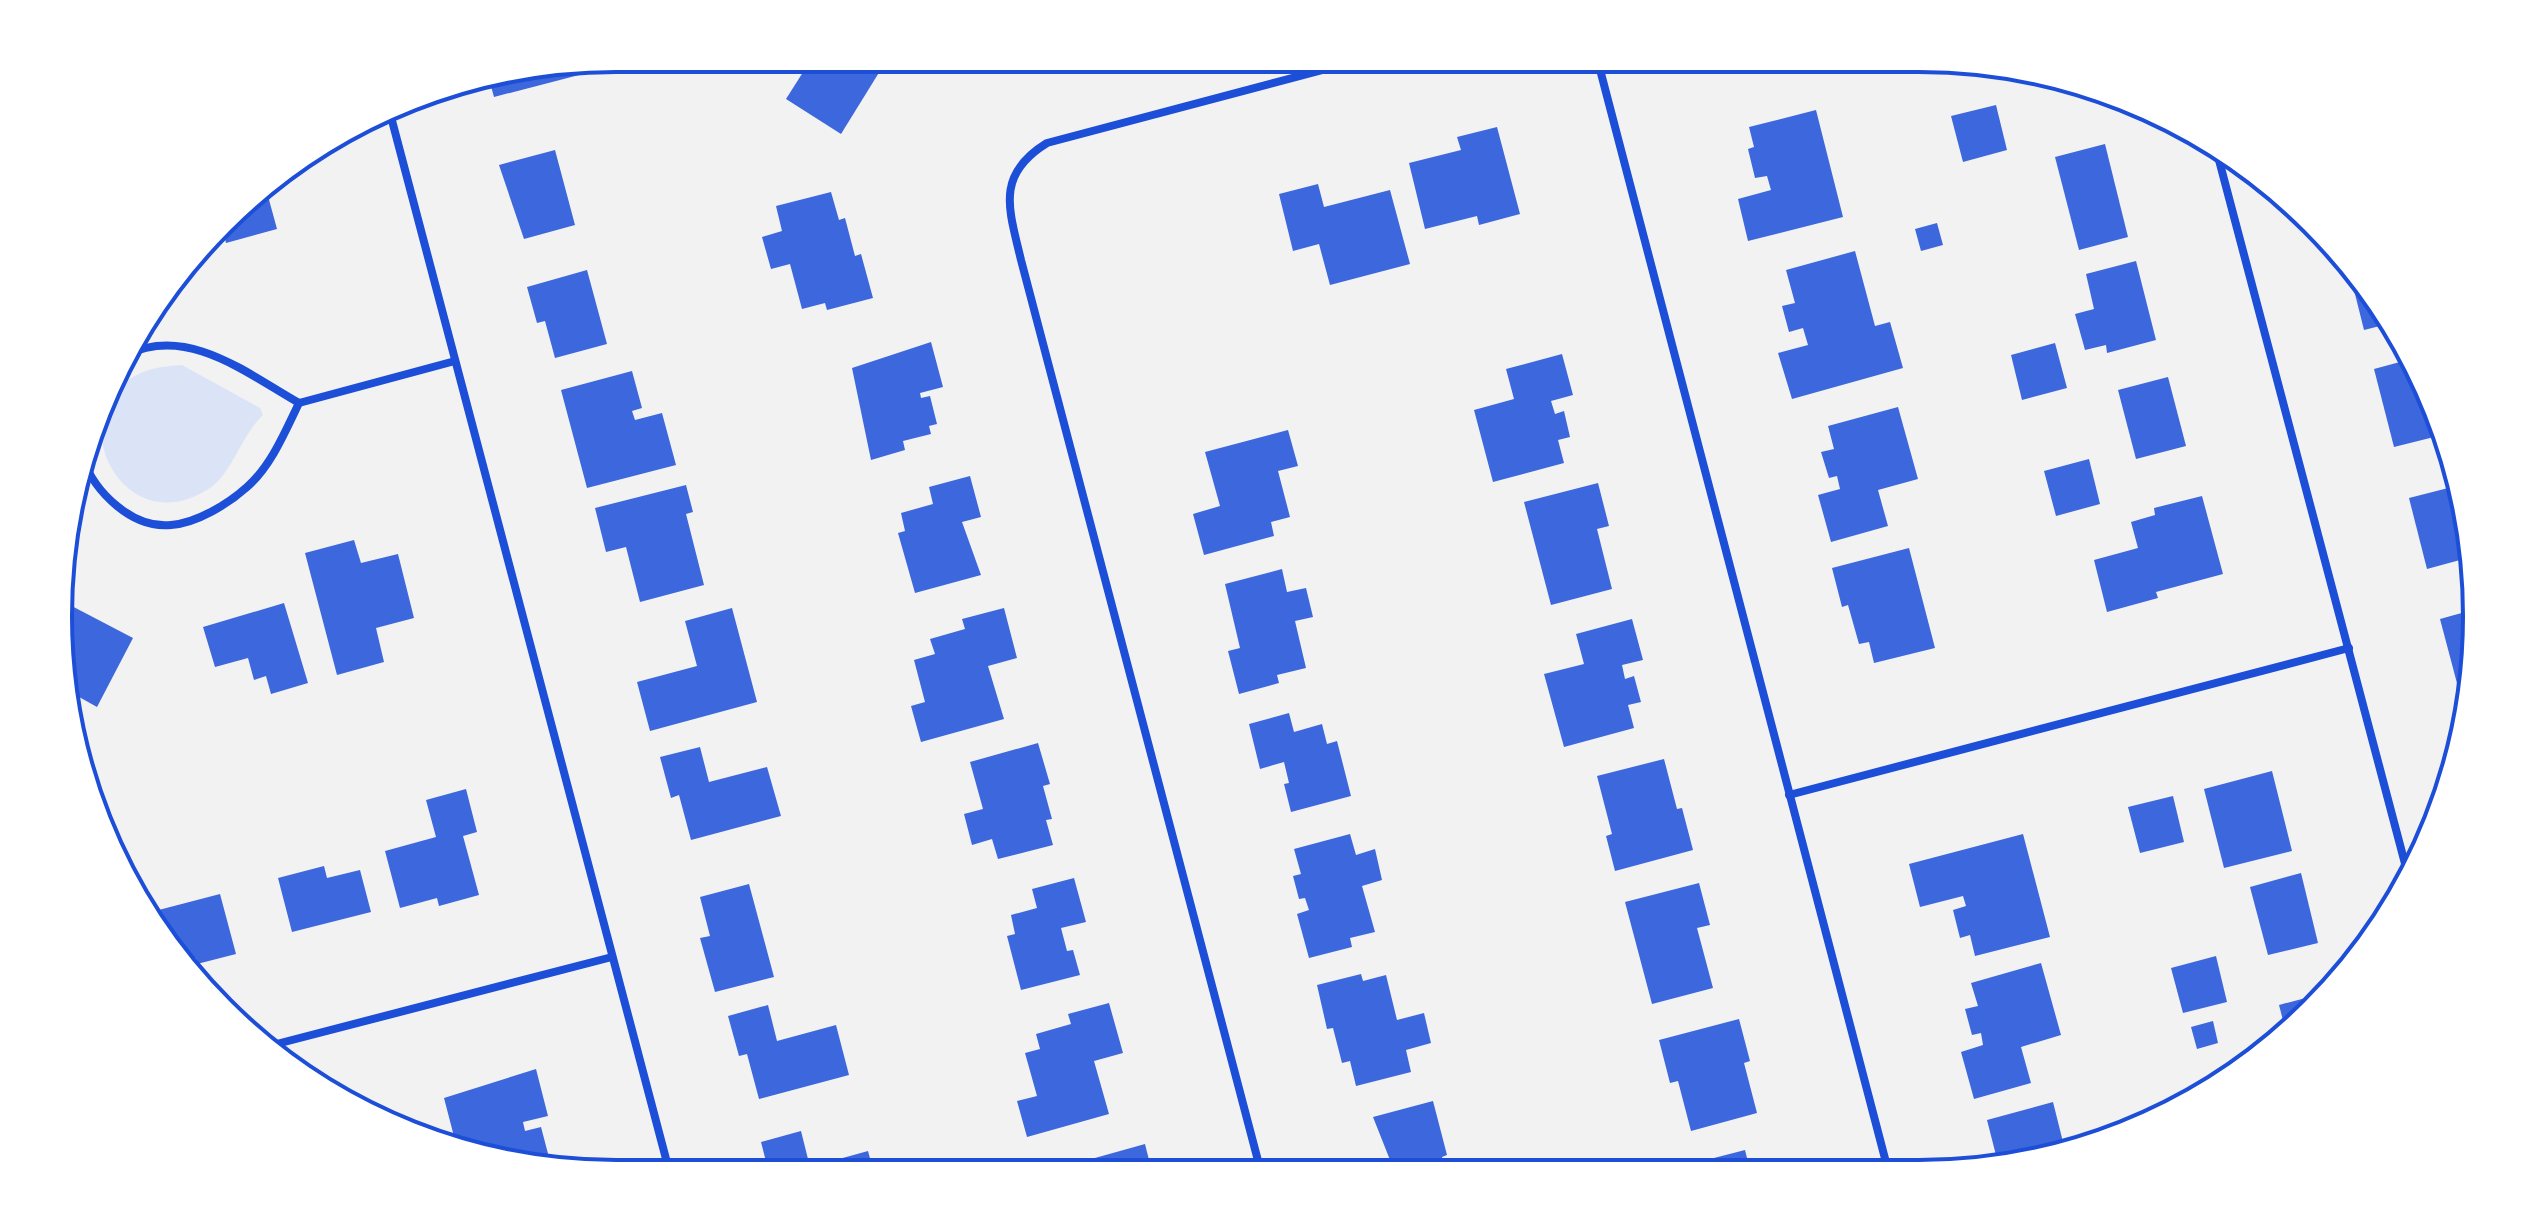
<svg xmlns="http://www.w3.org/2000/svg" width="2535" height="1232" font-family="'Exo 2',sans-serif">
  <rect width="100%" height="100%" fill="#f2f2f2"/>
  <path fill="#dbe4f7" d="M182 365 260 408 263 415C241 436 232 473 210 488 110 555 39 369 182 365Z"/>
  <g fill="#3d67dc">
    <path d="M812 58H888L841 134 786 99Z"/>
    <path d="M576 65 579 75 494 97 489 79Z"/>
    <path d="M1996 105 2007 150 1963 162 1951 116Z"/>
    <path d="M1816 110 1843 217 1748 241 1738 199 1771 190 1767 176 1755 178 1748 149 1754 147 1749 127Z"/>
    <path d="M1497 127 1520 214 1479 225 1477 216 1425 229 1409 163 1461 150 1457 137Z"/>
    <path d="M2105 144 2128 237 2079 250 2055 157Z"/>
    <path d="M555 150 575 225 524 239 499 165Z"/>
    <path d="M1318 184 1324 207 1390 190 1410 264 1330 285 1319 244 1293 251 1279 194Z"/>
    <path d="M265 185 277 229 226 243 223 231Z"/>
    <path d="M831 192 839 220 845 218 855 256 861 254 873 298 827 310 825 303 802 309 790 264 771 269 762 237 782 231 776 206Z"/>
    <path d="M1937 223 1943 245 1921 251 1915 229Z"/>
    <path d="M1855 251 1875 326 1890 322 1903 368 1792 399 1778 353 1808 345 1803 328 1789 332 1782 306 1795 303 1786 270Z"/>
    <path d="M2136 261 2156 340 2107 353 2106 345 2085 350 2075 314 2094 309 2086 274Z"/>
    <path d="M2347 262 2383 306 2392 323 2364 330Z"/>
    <path d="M587 270 607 344 555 358 545 321 537 323 527 287Z"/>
    <path d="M931 342 943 387 920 393 921 398 930 396 937 424 929 426 931 434 903 441 905 450 871 460 852 368Z"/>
    <path d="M2055 343 2067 388 2022 400 2011 355Z"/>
    <path d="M1562 354 1573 395 1551 401 1555 414 1564 411 1570 437 1558 440 1564 463 1493 482 1474 410 1514 399 1506 369Z"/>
    <path d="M2411 359 2434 401 2442 435 2394 447 2374 369Z"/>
    <path d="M632 371 642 408 632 411 635 420 662 413 676 465 587 488 561 390Z"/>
    <path d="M2168 377 2186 446 2136 459 2118 390Z"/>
    <path d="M1898 407 1918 479 1878 490 1888 526 1831 542 1818 495 1840 489 1837 476 1829 478 1821 452 1834 449 1828 426Z"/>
    <path d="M1288 430 1298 466 1278 471 1290 517 1271 522 1274 536 1204 555 1193 514 1220 506 1205 452Z"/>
    <path d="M2089 459 2100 504 2056 516 2044 471Z"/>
    <path d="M970 476 981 517 962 522 981 575 915 593 898 533 905 531 901 513 933 504 929 487Z"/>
    <path d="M1598 483 1609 526 1597 529 1612 589 1551 605 1524 502Z"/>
    <path d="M686 485 693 512 686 514 704 585 640 602 626 547 606 552 595 508Z"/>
    <path d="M2460 485 2466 508 2471 557 2427 569 2409 498Z"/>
    <path d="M2202 496 2223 574 2156 592 2158 598 2107 612 2094 560 2138 548 2131 522 2155 515 2154 508Z"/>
    <path d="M354 540 361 563 398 554 414 618 376 628 384 662 337 675 305 553Z"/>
    <path d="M1909 548 1935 648 1874 663 1869 642 1859 644 1848 605 1842 607 1832 568Z"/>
    <path d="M1282 569 1287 592 1306 588 1313 617 1295 621 1306 668 1277 675 1279 683 1239 694 1228 651 1240 648 1225 584Z"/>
    <path d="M66 603 133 638 97 707 63 688Z"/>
    <path d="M284 603 308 683 271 694 266 676 254 680 248 658 215 667 203 627Z"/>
    <path d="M732 608 757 702 650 731 637 682 697 666 685 621Z"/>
    <path d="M1004 608 1017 658 988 666 1004 719 921 742 911 706 925 702 914 660 935 654 930 639 965 629 962 619Z"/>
    <path d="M2476 609 2470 684 2458 687 2440 619Z"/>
    <path d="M1632 619 1643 660 1622 665 1625 679 1634 676 1641 702 1628 705 1634 728 1564 747 1544 674 1584 664 1576 634Z"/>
    <path d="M1289 713 1294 732 1322 724 1327 744 1337 741 1351 796 1291 812 1284 784 1289 783 1284 762 1260 769 1249 724Z"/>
    <path d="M1038 743 1050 784 1043 786 1052 819 1046 820 1053 845 998 859 992 839 972 845 964 814 983 809 970 762Z"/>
    <path d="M700 747 709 782 767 767 781 816 691 840 679 795 671 798 660 757Z"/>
    <path d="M1664 759 1677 809 1682 808 1693 850 1615 871 1606 836 1612 834 1597 776Z"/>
    <path d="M2272 771 2292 851 2224 868 2204 789Z"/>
    <path d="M466 789 477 832 463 836 479 895 439 906 437 898 400 908 385 851 436 837 426 800Z"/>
    <path d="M2173 796 2184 842 2140 853 2128 807Z"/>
    <path d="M1350 834 1356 855 1375 849 1382 880 1362 886 1375 932 1350 938 1352 947 1309 958 1297 914 1309 910 1305 898 1299 899 1293 876 1301 874 1294 849Z"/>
    <path d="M2023 834 2050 937 1975 956 1970 935 1960 938 1953 910 1966 906 1963 896 1920 907 1909 864Z"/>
    <path d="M324 866 327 878 360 870 371 912 292 932 278 878Z"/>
    <path d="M2301 873 2318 943 2268 955 2250 887Z"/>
    <path d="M1074 878 1086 922 1061 928 1067 951 1073 950 1080 975 1021 990 1007 936 1015 934 1011 915 1037 908 1032 889Z"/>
    <path d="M1699 883 1710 925 1697 928 1713 988 1652 1004 1625 902Z"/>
    <path d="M749 884 774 977 715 992 700 938 710 936 700 897Z"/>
    <path d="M220 894 236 954 197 964 196 958 186 960 151 912Z"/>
    <path d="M2216 956 2227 1002 2183 1013 2171 968Z"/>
    <path d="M2041 963 2061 1035 2021 1047 2031 1083 1974 1099 1961 1052 1983 1045 1981 1033 1972 1035 1965 1009 1978 1006 1971 983Z"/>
    <path d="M1361 974 1363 981 1386 975 1397 1020 1424 1013 1431 1043 1406 1050 1411 1072 1356 1086 1350 1061 1342 1063 1333 1028 1327 1029 1317 985Z"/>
    <path d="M2324 993 2306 1012 2286 1032 2279 1005Z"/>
    <path d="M1109 1003 1123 1053 1094 1061 1109 1114 1027 1137 1017 1101 1037 1096 1025 1053 1040 1049 1036 1034 1071 1024 1068 1014Z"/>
    <path d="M768 1005 777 1041 836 1025 849 1075 759 1099 747 1054 739 1056 728 1016Z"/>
    <path d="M1739 1019 1750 1061 1744 1063 1757 1113 1691 1131 1678 1081 1670 1083 1659 1040Z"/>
    <path d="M2213 1021 2218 1043 2197 1049 2191 1027Z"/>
    <path d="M536 1069 548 1116 523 1122 525 1131 541 1127 551 1165 507 1163 457 1148 444 1098Z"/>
    <path d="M1433 1101 1447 1155 1442 1157 1445 1171H1371L1392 1165 1373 1117Z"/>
    <path d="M2053 1102 2065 1150 1999 1167 1987 1120Z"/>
    <path d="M801 1131 810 1167 868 1151 874 1173H769L761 1142Z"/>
    <path d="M1145 1144 1152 1172H1079L1077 1163Z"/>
    <path d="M1745 1150 1750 1170H1680L1679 1167Z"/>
  </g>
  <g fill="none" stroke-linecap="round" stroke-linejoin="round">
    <g stroke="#1d4ed8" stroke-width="8">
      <path d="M1597 58 1888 1170"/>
      <path d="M390 113 670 1174"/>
      <path d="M2215 145 2408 875"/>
      <path d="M126 355C188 325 246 373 299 403L455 361"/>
      <path d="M83 459C95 492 132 529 171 525 197 523 228 504 247 487 271 466 285 432 299 403"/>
      <path d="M1789 795 2349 648"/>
      <path d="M265 1047 612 957"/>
      <path d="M1261 1172 1021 260C1009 209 995 175 1047 143L1368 58"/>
    </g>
  </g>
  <path d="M0 0H2535V1232H0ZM616 72H1919A544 544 0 0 1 2463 616V616A544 544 0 0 1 1919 1160H616A544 544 0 0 1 72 616V616A544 544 0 0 1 616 72Z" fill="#fff" fill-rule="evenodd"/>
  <path fill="none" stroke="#1d4ed8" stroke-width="4" d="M616 72H1919A544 544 0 0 1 2463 616V616A544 544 0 0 1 1919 1160H616A544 544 0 0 1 72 616V616A544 544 0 0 1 616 72Z"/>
</svg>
